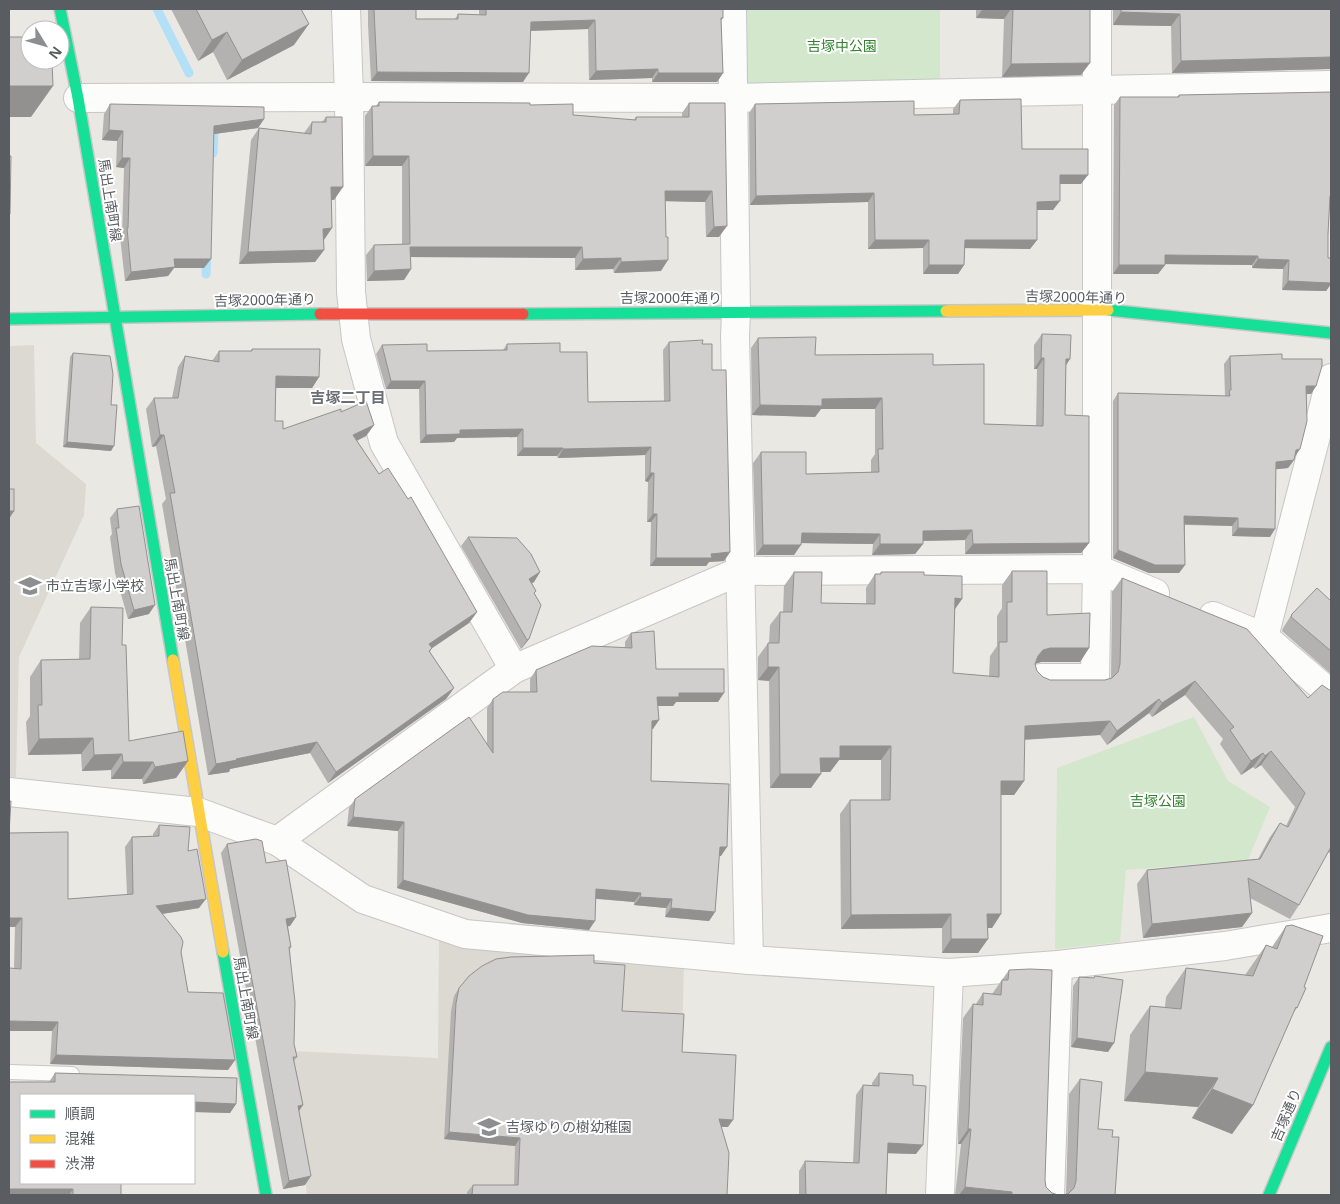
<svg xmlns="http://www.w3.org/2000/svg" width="1340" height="1204" font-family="'Noto Sans','Noto Sans JP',sans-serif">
  <rect width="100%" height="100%" fill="#eae8e3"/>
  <g fill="#dcd8d2">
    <path d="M34 345 36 443 86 484 84 515 19 657 16 777H9V346Z"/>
    <path d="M439 937 515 953 684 966 677 1195H307L291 1051 438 1058Z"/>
  </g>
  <g fill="#d2e7cc">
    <path d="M744 9H940V84H743Z"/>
    <path d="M1194 717 1228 781 1270 807 1248 860 1126 870 1120 942 1055 949 1057 768Z"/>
  </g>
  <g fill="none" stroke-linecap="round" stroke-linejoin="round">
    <g stroke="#b4e0f7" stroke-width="9">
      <path d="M157 9 189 73"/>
      <path d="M211 124 214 131 213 153"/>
      <path d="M206 274 207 253"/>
    </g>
    <defs>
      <path id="lane" d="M9 1072 72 1074"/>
      <g id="street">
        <path d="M346 9 349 97 351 292 356 339 384 443 514 669"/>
        <path d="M732 9 736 313 735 336 749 960"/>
        <path d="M78 98 349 97 733 98 1331 85"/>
        <path d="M1213 616 1264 637 1331 694"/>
        <path d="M1264 637 1331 378"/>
        <path d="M1041 678H1095L1097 569V9"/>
        <path d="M9 792 198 812 277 841 363 899 465 934 749 960 949 973 1058 965 1225 946 1331 928"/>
        <path d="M277 841 514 669 740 571 1097 569 1155 593"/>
        <path d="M940 1195 949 973"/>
        <path d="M1050 1195 1058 965"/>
      </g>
      <g id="fast">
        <path d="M60 9 78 98 173 660"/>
        <path d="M1108 310 1331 333"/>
        <path d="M523 314 946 311"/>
        <path d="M9 319 320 314"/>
        <path d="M223 952 266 1195"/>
        <path d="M1269 1195 1331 1047"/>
      </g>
      <g id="slow">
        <path d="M946 311 1108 310"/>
        <path d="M173 660 223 952"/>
      </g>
      <path id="jam" d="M320 314H523"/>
    </defs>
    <use href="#lane" stroke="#c6c6c5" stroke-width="16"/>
    <use href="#street" stroke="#c6c6c5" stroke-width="30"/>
    <use href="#fast" stroke="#c7c7c7" stroke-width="14"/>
    <use href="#slow" stroke="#c7c7c7" stroke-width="14"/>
    <use href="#jam" stroke="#c7c7c7" stroke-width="14"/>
    <use href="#lane" stroke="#fcfcfb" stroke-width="14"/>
    <use href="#street" stroke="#fcfcfb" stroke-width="28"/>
    <use href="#fast" stroke="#16e098" stroke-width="11"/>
    <use href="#slow" stroke="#ffcf43" stroke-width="11"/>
    <use href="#jam" stroke="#f24e42" stroke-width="11"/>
  </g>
  <g fill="#b4b2b0">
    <path d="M171 9H301L294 45 227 80 213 52 198 61Z"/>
    <path d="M368 9H416V19H455L458 14 479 15V9H723V18L721 21 723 73 717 82H652V78L589 80 588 29 530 31 523 82 371 81 368 25Z"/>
    <path d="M976 9H1090L1081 75 1002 77 1004 19 976 18Z"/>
    <path d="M1113 9H1331V68L1330 69 1172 73 1171 26 1113 25Z"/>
    <path d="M1331 92V199L1330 201 1328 234V258H1331V284L1326 291 1282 290 1283 269 1252 268V265L1165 264V265L1158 274H1113L1114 105 1120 97H1177L1179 95Z"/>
    <path d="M960 100 1022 149 1081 184H1060L1053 210H1037V240L1030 249 965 248 964 265 958 274H923V248L868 249V202L750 205 749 113 755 104 914 115 953 114V109Z"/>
    <path d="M379 102 530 105 573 115 634 120 636 117H682V113L689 103H725L719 237H706L705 202 665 201 661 271 614 273 613 269 575 270V258L411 257V269L404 280 367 281 366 255 374 245 402 244V166H365V116L372 106H376Z"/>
    <path d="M110 104 264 119 258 128 214 134 204 268H174L168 276 125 281 120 237 122 235 124 168 116 167 117 141 102 140 104 114Z"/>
    <path d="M326 117 334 200H331L332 228 324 240V250L315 262 239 264 251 140 259 128 304 133 312 122H322Z"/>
    <path d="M1042 334 1066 366 1065 415 1089 543 1081 553 965 554V540L923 541V544L915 554 872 555 873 544 801 543 794 555H756L753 463 761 452 806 474 871 472V460L875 454V409H821L815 417 752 415 751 348 758 338 815 355 933 365 984 424 1036 426 1037 369H1034V345Z"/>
    <path d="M669 342 702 344 712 370 730 552 724 561 709 562 706 566H650L651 522H647L648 482 645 481V455L558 458 557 456H517V437L457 438 454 442 420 443 419 389H386L376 354 382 345 427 351 503 350 507 344 560 352 588 402 664 401 663 350Z"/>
    <path d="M252 349 319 377 312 388H276L275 421 283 429 341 412 374 425 366 436 357 441 379 474 477 612 469 623 432 648 430 652 454 688 446 699 328 783 310 753 230 769 229 772 208 775 162 504 166 499 156 446 152 447 146 409 154 398H172L178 367 185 356 212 361 219 351H251Z"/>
    <path d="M73 353 111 451 63 447 70 357Z"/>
    <path d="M1230 356 1282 359 1316 386 1311 394H1307L1294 460 1288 468 1276 469 1270 537 1232 536V526L1185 525V565L1179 573H1149L1113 558V401L1118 393 1225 396 1224 364Z"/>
    <path d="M117 509 149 614 128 619 115 573 110 537 112 534 110 518Z"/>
    <path d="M468 537 540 572 534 582 532 583 536 591 534 593 529 639 522 648 521 649 461 546Z"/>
    <path d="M1012 571 1047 615 1089 648 1080 662H1041L1035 664 1037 671 1043 677 1050 680H1105L1111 678 1112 592 1122 578 1308 698 1331 691V854L1328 852 1299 905 1290 919 1250 898 1252 913 1242 927 1143 938 1137 884 1147 870 1258 859 1270 837 1280 823 1286 826 1295 807 1261 765 1255 769 1253 767 1241 775 1220 744 1223 739 1185 695 1152 717 1149 713 1107 745 1100 735 1024 740V781L1014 795H1001V914L992 928H988V939L978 953H942V928L841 929 840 814 850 800H881V760H839L830 772H821L811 788H770L769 681 758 680V657L768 643H769L770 625 780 612H783L784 586 794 572 821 603 866 604V588L875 574H880L881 572 924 575 962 599 955 609 953 673 989 676 990 656 997 646V616L1002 608V585Z"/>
    <path d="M1331 601V674L1282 631 1283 628 1292 614Z"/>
    <path d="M91 607 122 645 129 741 188 761 176 778 143 784 142 779H111V770L82 771 81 754 28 755 26 722 30 716V677L41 660 79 659 80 623Z"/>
    <path d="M631 633 656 669 718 702H676L673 706H658L659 720 652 729 651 781 721 856H719L715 912 709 921 665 917 666 908 634 905V902L596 899 589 930 522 923 397 888 398 831 347 826 349 808 355 799 487 744V708L493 699 530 692V679L536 670 625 647V642Z"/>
    <path d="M9 801V833L68 899 127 895 125 847 132 837 153 836V834L159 825 188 851 199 908 162 914 181 952 188 992 235 1060 228 1070 50 1064 52 1031 14 969 15 927H9Z"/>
    <path d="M227 844 266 863 296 917 290 926H288L291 947 290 949 294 1044 297 1057 294 1061 303 1105 299 1110 305 1185 283 1189 221 853Z"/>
    <path d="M1286 926 1304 987 1297 1008 1293 1013 1253 1105 1232 1134 1192 1118 1198 1107 1124 1101 1130 1035 1150 1006 1165 1007 1166 997 1186 968 1245 975 1266 945 1272 947Z"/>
    <path d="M594 963 622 1011 682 1052 728 1127H721L727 1195H467V1192L473 1185H514L515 1146 444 1139 451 1011 454 996 459 988Z"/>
    <path d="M1009 970 1045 1180 1046 1187 1052 1193 1058 1195H955L961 1144H958V1130L963 1018 973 1004H976L983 993 992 994Z"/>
    <path d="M1095 976 1108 1052 1071 1047 1073 986 1079 977 1093 978Z"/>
    <path d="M55 1073 237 1078 236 1104 230 1113 194 1112V1095H21V1183H121V1195H9V1082H49Z"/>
    <path d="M879 1073 913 1085 916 1154 888 1153 886 1195H799V1171L805 1161 853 1163 856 1095 863 1085H872V1083Z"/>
    <path d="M1080 1079 1098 1129 1112 1137 1115 1195 1066 1194 1069 1094Z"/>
  </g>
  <g fill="#929190">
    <path d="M983 9H1011L1004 19 976 18Z"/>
    <path d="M1121 12 1180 14 1171 26 1113 25Z"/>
    <path d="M595 20 588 29 524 31 531 22Z"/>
    <path d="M309 24 294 45 227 80 242 60Z"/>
    <path d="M227 32 213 52 198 61 212 40Z"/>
    <path d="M1331 57V68L1330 69 1172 73 1181 61Z"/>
    <path d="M1090 63 1081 75 1002 77 1011 64Z"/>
    <path d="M658 69 652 78 589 80 596 71Z"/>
    <path d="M377 72 529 73 523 82 371 81Z"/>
    <path d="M658 73H723L717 82H652Z"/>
    <path d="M9 86H53L31 117H9Z"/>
    <path d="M264 119 258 128 207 135 214 126Z"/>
    <path d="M109 130 123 131 117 141 102 140Z"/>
    <path d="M373 156H409L402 166H365Z"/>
    <path d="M122 158H130L124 168 116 167Z"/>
    <path d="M1060 175H1088L1081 184H1054Z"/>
    <path d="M331 187H343L334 200 322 199Z"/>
    <path d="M665 191H712L705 202 657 201Z"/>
    <path d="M874 193 868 202 750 205 756 196Z"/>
    <path d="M1060 201 1053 210H1031L1037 202Z"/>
    <path d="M727 226 719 237H706L714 227Z"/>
    <path d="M332 228 323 241V229Z"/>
    <path d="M875 240H929L923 248 868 249Z"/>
    <path d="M965 240H1037L1030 249 958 248Z"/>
    <path d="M410 247H582L575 258 403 257Z"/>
    <path d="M324 250 315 262 239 264 248 252Z"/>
    <path d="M1165 255 1258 256 1252 265 1158 264Z"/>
    <path d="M621 258 613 269 575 270 583 259Z"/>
    <path d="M174 259H211L204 268H174L168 276 125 281 131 272Z"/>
    <path d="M1258 259 1289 260 1283 269 1252 268Z"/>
    <path d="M668 260 661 271 614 273 621 262Z"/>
    <path d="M929 265H964L958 274H923Z"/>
    <path d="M1119 265H1165L1158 274H1113Z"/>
    <path d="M411 269 404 280 367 281 374 271Z"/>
    <path d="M1288 281 1331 283V284L1326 291 1282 290Z"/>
    <path d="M1041 358H1044L1037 369H1034Z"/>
    <path d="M1066 359H1070L1063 370Z"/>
    <path d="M276 376 319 377 312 388H268Z"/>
    <path d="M391 381H425L419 389H386Z"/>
    <path d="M1306 386H1316L1311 394H1301Z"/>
    <path d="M882 398 875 409H821L815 417 752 415 760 405 822 399Z"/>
    <path d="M374 425 366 436 345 446 353 435Z"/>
    <path d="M523 429 517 437 457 438 454 442 420 443 426 435 460 430Z"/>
    <path d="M160 435H164L156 446 152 447Z"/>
    <path d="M67 442 114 446 111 451 63 447Z"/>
    <path d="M651 447 645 455 558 458 563 449Z"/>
    <path d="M523 448H563L557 456H517Z"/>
    <path d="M1300 449 1294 458 1296 450Z"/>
    <path d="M1294 460 1288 468 1270 470 1276 462Z"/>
    <path d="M650 473H654L648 482 645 481Z"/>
    <path d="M9 511H14L9 519Z"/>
    <path d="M653 514H657L651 522H647Z"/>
    <path d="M1184 516 1238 518 1232 526 1179 524Z"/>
    <path d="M1238 528 1275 529 1270 537 1232 536Z"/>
    <path d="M972 530 965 540 916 541 923 531Z"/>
    <path d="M802 533 880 534 873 544 794 543Z"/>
    <path d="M1089 543 1081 553 965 554 973 544Z"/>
    <path d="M880 544H923L915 554 872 555Z"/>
    <path d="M763 545H801L794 555H756Z"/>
    <path d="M1118 550 1185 565 1179 573H1149L1113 558Z"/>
    <path d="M730 552 724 561 709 562 706 566H650L656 558Z"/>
    <path d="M540 572 534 582 523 589 529 579Z"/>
    <path d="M955 598 962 599 952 613Z"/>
    <path d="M155 605 149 614 128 619 134 610Z"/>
    <path d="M477 612 469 623 422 655 429 644Z"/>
    <path d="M529 639 522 648 521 649 527 640Z"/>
    <path d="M1050 648H1089L1080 662H1041L1034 664 1038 656 1043 650Z"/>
    <path d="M768 667H779L769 681 758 680Z"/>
    <path d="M1195 681 1185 695 1152 717 1162 703Z"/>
    <path d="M454 688 446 699 328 783 336 772Z"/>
    <path d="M679 693H724L718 702H676L673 706H651L657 697Z"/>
    <path d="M1159 699 1149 713 1107 745 1117 731Z"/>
    <path d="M659 720 653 729H646L652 721Z"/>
    <path d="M1110 721 1100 735 1015 740 1025 726Z"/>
    <path d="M93 738 81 754 28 755 39 739Z"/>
    <path d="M317 742 310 753 230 769 229 772 208 775 216 764 236 759Z"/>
    <path d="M840 746H891L881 760H839L830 772H811L820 758Z"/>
    <path d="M1271 751 1261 765 1255 769 1265 756Z"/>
    <path d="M1263 753 1253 767 1241 775 1251 761Z"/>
    <path d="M122 754 111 770 82 771 94 755Z"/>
    <path d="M188 761 176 778 143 784 155 767Z"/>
    <path d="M123 762H153L142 779H111Z"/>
    <path d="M780 774H821L811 788H770Z"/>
    <path d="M1001 781H1024L1014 795H991Z"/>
    <path d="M353 817 404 822 398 831 347 826Z"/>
    <path d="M720 847H727L721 856H714Z"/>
    <path d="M403 880 595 921 589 930 522 923 397 888Z"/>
    <path d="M596 889 641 893 634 902 590 898Z"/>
    <path d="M640 897 672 899 666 908 634 905Z"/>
    <path d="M206 899 199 908 149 916 156 906Z"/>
    <path d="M671 908 715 912 709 921 665 917Z"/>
    <path d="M1252 913 1242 927 1143 938 1152 924Z"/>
    <path d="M951 914 942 928 841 929 851 915Z"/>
    <path d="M987 914H1001L992 928H978Z"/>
    <path d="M296 917 290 926 280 928 286 919Z"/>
    <path d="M9 918H22L15 927H9Z"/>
    <path d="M951 939H988L978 953H942Z"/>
    <path d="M10 1021 58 1022 52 1031H9V1023Z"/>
    <path d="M1077 1038 1114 1043 1108 1052 1071 1047Z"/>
    <path d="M56 1055 235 1060 228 1070 50 1064Z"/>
    <path d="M1145 1072 1218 1078 1198 1107 1124 1101Z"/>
    <path d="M1212 1089 1253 1105 1232 1134 1192 1118Z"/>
    <path d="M194 1102 236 1104 230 1113 194 1112Z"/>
    <path d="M303 1105 297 1114 298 1106Z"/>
    <path d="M719 1119 733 1120 728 1127H714Z"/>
    <path d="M968 1129H971L961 1144H958Z"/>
    <path d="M449 1132 520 1138 515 1146 444 1139Z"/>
    <path d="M888 1143 923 1145 916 1154 881 1153Z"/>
    <path d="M311 1176 305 1185 283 1189 289 1181Z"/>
    <path d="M965 1187 1012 1192 1010 1195H959Z"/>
    <path d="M9 1189H73L69 1195H9Z"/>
  </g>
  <g fill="#d1cfcd" stroke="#929190">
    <path d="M196 9H301L309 24 242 60 227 32 212 40Z"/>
    <path d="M374 9H416V19H458V14L486 15V9H723V18H721L723 73H658V69L596 71 595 20 531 22 529 73 377 72Z"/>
    <path d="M1013 9H1090V63L1011 64Z"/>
    <path d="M1121 9H1331V57L1181 61 1180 14 1121 12Z"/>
    <path d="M9 37H30V60H52L53 86H9Z"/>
    <path d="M1331 92V196H1330L1328 234V258H1331V283L1288 281 1289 260 1258 259V256L1165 255V265H1119L1120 97H1179V95Z"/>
    <path d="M1021 99 1022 149H1088V175H1060V201L1037 202V240H965L964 265H929V240H875L874 193 756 196 755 104 914 101V115L959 114 960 100Z"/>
    <path d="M379 102 530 103V105L573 104V115L636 120V117H689V103H725L727 226 714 227 712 191H665L666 237H668V260L621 262V258L583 259 582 247H410L411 269 374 271V245L410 244 409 156H373L372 106H379Z"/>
    <path d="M110 104 264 107V119L214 126 211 259H174L175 267 131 272 127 228H128L130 158H122L123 131 109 130Z"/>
    <path d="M326 117H342L343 187H331L332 228 323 229 324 250 248 252 259 128 311 134 312 122H326Z"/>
    <path d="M9 156H11L10 214H9Z"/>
    <path d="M1042 334 1071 335 1070 359H1066L1065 415 1089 416V543L973 544 972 530 923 531V544H880V534L802 533 801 545H763L761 452H806V474L879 472 878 449H883L882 398 822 399V406L760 405 758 338 816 337 815 355 933 354V365L984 364V424L1043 426 1044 358H1041Z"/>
    <path d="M703 340 702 344H712V370H726L730 552 711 554 712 558H656L657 514H653L654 473H650L651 447 563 449V448H523V429L460 430V434L426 435 425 381H391L382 345 427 344V351L507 350V344L560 343V352H587L588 402 670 401 669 342Z"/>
    <path d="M252 349H320L319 377 276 376 275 421H283V429L341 409V412L366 401 374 425 353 435 379 474 388 468 408 499 411 497 477 612 429 644 432 648 429 651 454 688 336 772 317 742 236 759 237 760 216 764 170 493H175L164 435H160L154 398H178L185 356 219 362V351H252Z"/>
    <path d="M73 353 110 356 113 374 111 405H117L114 446 67 442Z"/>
    <path d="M1282 354V359H1322V366L1316 386H1306L1307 421 1300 449 1296 450 1294 460 1276 462 1275 529 1238 528V518L1184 516 1185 565H1155L1118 550V393L1230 396 1229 391 1231 390 1230 356Z"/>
    <rect x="9" y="489" width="5" height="22"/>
    <path d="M139 506 155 605 134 610 121 564 116 528H119L117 509Z"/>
    <path d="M468 537 517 538 531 554 540 572 529 579 536 591 534 593 541 605 529 639 527 640Z"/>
    <path d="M1012 571H1047V615L1090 613 1089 648H1050L1043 650 1038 656 1035 664 1037 671 1043 677 1050 680H1105L1112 678 1118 672 1120 664 1122 578 1247 629 1308 698 1322 685 1331 691V847L1299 905 1248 878 1252 913 1152 924 1147 870 1260 859 1280 823 1288 827 1305 793 1271 751 1265 756 1263 753 1251 761 1230 730 1234 727 1195 681 1162 703 1159 699 1117 731 1110 721 1025 726 1024 781H1001V914H987L988 939H951V914L851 915 850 800H890L891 746H840V758H820L821 774H780L779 667H768V643H779L780 612H792L794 572H822L821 603 875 604V574H881V572H924V575L962 576V599L955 598 953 673 999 677V642H1007V602H1012Z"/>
    <path d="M1317 588 1331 601V651L1291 617 1292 614Z"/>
    <path d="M91 607 123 608 122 645H126L129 741 183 731 188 761 155 767 153 762H123L122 754 94 755 93 738 39 739 38 705H42L41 660 90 659Z"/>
    <path d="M654 631 656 669H724V693H679V697H657L659 720 652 721 651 781 729 784 727 847H720L715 912 671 908 672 899 640 897 641 893 596 889 595 921 528 915 403 880 404 822 353 817 355 799 469 717 493 753V699L503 692H537L536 670 592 646 632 648 631 633Z"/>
    <path d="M9 801H11L9 833 68 832V899L133 894 132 837 159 836V825L190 827 188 851 197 849 206 899 156 906 181 937 183 942 181 952 188 992 223 993 235 1060 56 1055 58 1022 10 1021V1027H9V968L21 969 22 918H9Z"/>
    <path d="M256 839 262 841 266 863 286 860 296 917 286 919 291 947H289L295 1002 294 1044 297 1057H293L303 1105 298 1106 311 1176 289 1181 227 844Z"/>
    <path d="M1292 925 1323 936 1304 987 1306 988 1297 1008 1296 1007 1253 1105 1212 1089 1218 1078 1145 1072 1150 1006 1181 1009 1186 968 1253 976 1266 945 1277 949 1286 926Z"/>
    <path d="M594 955V963L625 965 622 1011 684 1014 682 1052 736 1055 733 1120 719 1119 729 1153 727 1195H472L473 1185H518L520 1138 449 1132 456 1003 459 988 469 976 482 966 496 959 511 957Z"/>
    <path d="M1030 969 1052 970 1045 1180 1046 1187 1052 1193 1058 1195H1012V1192L965 1187 971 1129H968L969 1115 973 1004 983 1005V993L1001 995 1002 980H1008L1009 970Z"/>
    <path d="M1095 976 1123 980 1114 1043 1077 1038 1079 977 1094 978Z"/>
    <path d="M55 1073 237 1078 236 1104 194 1102V1095H21V1183H121V1195H73V1189H9V1082H55Z"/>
    <path d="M879 1073 913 1075V1085L926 1086 923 1145 888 1143 886 1195H806L805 1161 859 1163 863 1085 879 1086Z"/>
    <path d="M1080 1079 1102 1082 1098 1129 1113 1130 1112 1137H1119L1115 1195H1061L1068 1194 1074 1188 1076 1181Z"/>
  </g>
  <defs>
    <symbol id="school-bare" viewBox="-9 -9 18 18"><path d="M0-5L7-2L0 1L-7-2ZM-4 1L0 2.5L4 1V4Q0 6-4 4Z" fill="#8c8e8f" stroke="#fff" stroke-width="2.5" paint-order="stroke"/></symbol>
  </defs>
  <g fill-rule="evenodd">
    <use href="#school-bare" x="14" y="570" width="32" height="32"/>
    <use href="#school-bare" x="473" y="1111" width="32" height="32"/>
  </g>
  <g text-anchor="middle" stroke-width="4" stroke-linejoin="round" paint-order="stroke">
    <g font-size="14" fill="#32822f" stroke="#fff">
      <text x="842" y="51">吉塚中公園</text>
      <text x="1158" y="806">吉塚公園</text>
    </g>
    <g font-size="14" fill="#595d62" stroke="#fff">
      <text transform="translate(110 200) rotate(81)" y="5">馬出上南町線</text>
      <text transform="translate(1076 297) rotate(1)" y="5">吉塚2000年通り</text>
      <text x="671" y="303">吉塚2000年通り</text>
      <text transform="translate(265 300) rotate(-1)" y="5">吉塚2000年通り</text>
      <text transform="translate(177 599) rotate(80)" y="5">馬出上南町線</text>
      <text transform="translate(246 998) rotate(80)" y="5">馬出上南町線</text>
      <text transform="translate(1286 1115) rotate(-67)" y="5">吉塚通り</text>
    </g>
    <g font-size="14" fill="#595d62" stroke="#fff" text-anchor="start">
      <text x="46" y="591">市立吉塚小学校</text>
      <text x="506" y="1132">吉塚ゆりの樹幼稚園</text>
    </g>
    <g font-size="15" font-weight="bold" fill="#696f74" stroke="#fff">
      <text x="348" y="403">吉塚二丁目</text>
    </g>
  </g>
  <rect width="1340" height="1204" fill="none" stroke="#595d62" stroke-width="20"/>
  <rect x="20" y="1094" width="175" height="90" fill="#ffffff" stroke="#bdbec0"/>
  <rect x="30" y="1110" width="25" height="8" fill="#16e098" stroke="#bdbec0"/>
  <text x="65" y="1119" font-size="15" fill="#595d62">順調</text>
  <rect x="30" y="1135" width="25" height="8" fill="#ffcf43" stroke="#bdbec0"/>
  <text x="65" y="1144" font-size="15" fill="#595d62">混雑</text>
  <rect x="30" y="1160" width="25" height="8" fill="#f24e42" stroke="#bdbec0"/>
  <text x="65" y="1169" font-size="15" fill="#595d62">渋滞</text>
  <g transform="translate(45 45) rotate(127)"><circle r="24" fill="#ffffff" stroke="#bdbec0"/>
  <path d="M0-4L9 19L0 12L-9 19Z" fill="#8c8e8f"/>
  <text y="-8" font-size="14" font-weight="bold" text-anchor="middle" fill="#595d62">N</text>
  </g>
</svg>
